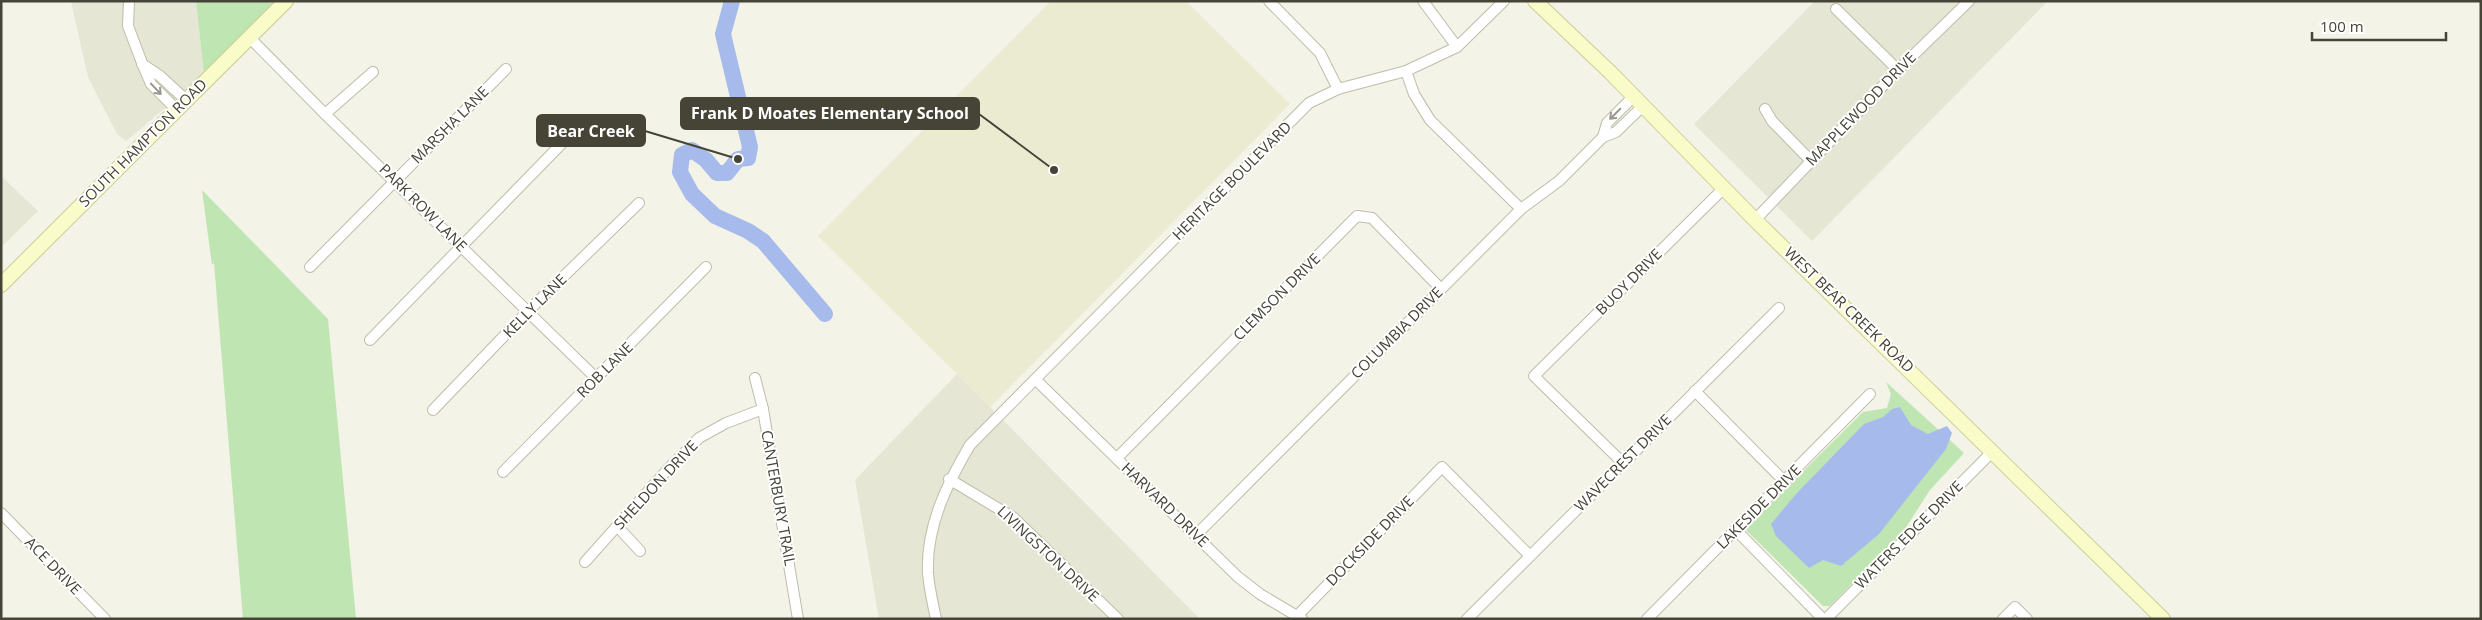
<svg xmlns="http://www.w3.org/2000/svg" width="2482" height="620" font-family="'Open Sans',sans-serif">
  <rect width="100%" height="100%" fill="#f3f3e7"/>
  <g fill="#e6e6d5">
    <path d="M71 1H196L204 75 126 141 117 134 88 77Z"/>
    <path d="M1815 1H2048L1812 241 1694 124Z"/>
    <path d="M1 176 38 211 1 247Z"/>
    <path d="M957 374 990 407 1200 619H879L855 480Z"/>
  </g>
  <path fill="#ebebd2" d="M1051 1H1186L1290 104 990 407 818 236Z"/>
  <g fill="#bfe5b2">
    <path d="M196 1H278L204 75Z"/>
    <path d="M202 190 328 319 356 619H243L214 263 212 265Z"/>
    <path d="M1886 382 1964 453 1930 490 1903 532 1830 606H1823L1745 529 1863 412 1887 408 1891 394Z"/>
  </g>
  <path fill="#a6bbec" d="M1900 407 1911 425 1928 434 1947 426 1952 433 1946 449 1879 534 1841 566 1823 560 1809 568 1776 536 1771 524 1796 494 1864 424 1883 417 1892 409Z"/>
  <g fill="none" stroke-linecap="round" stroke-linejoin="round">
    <path stroke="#a6bbec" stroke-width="16" d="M732 1 723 34 750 147 748 158 738 159 727 173H717L706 160 692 150 682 155 680 172 692 194 715 216 748 231 763 241 825 314"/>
    <defs>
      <g id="minor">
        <path d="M129 1 128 26 142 63 151 84 177 110"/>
        <path d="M1269 1 1320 53 1338 89"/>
        <path d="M1423 1 1457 47"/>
        <path d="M1836 9 1898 70"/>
        <path d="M250 38 325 114 596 378"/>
        <path d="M142 64 160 76 186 100"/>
        <path d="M1406 71 1414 94 1430 120 1521 209"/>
        <path d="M1765 109 1772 121 1811 161"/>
        <path d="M325 114 373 72"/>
        <path d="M1603 137 1607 123 1634 96"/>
        <path d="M1755 220 1898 70 1969 1"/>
        <path d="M310 267 506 69"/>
        <path d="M370 340 575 130"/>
        <path d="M755 378 763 409 798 619"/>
        <path d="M1036 380 1238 577 1260 594 1302 619"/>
        <path d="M1695 391 1784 481"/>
        <path d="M433 410 527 312 639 203"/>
        <path d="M1117 458 1357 216 1372 218 1441 289"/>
        <path d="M1623 463 1534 376 1724 188"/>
        <path d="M503 472 706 267"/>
        <path d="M949 479 1014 518 1118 619"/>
        <path d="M1 513 105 619"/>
        <path d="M617 526 640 551"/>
        <path d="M1736 530 1823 619"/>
        <path d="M1196 535 1521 209 1559 181 1603 137 1616 132 1644 105"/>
        <path d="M585 562 668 469 699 438 726 423 763 409"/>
        <path d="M1298 615 1442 467 1530 556"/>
        <path d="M936 619C933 604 929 588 928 573 926 526 947 484 970 445L1309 103 1338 89 1406 71 1457 47 1504 1"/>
        <path d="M1467 619 1779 308"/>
        <path d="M1647 619 1870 394"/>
        <path d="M1826 619 1993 451"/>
        <path d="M2003 619 2015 607 2027 619"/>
      </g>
      <g id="secondary">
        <path d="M1535 1 1610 72 1755 220 2163 619"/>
        <path d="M1 285 286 1"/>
      </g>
    </defs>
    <use href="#minor" stroke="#bebdaa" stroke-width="12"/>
    <use href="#secondary" stroke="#cbcd97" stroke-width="16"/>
    <use href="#minor" stroke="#fff" stroke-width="10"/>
    <use href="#secondary" stroke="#f9fcc8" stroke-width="14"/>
  </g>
  <defs><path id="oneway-shaft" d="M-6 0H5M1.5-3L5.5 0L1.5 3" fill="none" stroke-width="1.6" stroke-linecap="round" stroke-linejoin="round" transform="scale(1.25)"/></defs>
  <g stroke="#999890">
    <use href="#oneway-shaft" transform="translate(156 89) rotate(47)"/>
    <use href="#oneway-shaft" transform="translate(1615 114) rotate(135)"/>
  </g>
  <g text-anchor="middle" stroke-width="4" stroke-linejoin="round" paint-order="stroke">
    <g font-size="15" fill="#454436" stroke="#fff">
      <text transform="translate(1861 109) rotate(-46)" y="5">MAPPLEWOOD DRIVE</text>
      <text transform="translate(450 125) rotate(-45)" y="5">MARSHA LANE</text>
      <text transform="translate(143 143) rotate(-45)" y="5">SOUTH HAMPTON ROAD</text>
      <text transform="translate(1232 181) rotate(-45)" y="5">HERITAGE BOULEVARD</text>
      <text transform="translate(423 208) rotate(45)" y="5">PARK ROW LANE</text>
      <text transform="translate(1629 282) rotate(-45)" y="5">BUOY DRIVE</text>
      <text transform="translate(1277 297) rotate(-45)" y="5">CLEMSON DRIVE</text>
      <text transform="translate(535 306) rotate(-45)" y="5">KELLY LANE</text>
      <text transform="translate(1849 310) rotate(44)" y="5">WEST BEAR CREEK ROAD</text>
      <text transform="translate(1397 333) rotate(-45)" y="5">COLUMBIA DRIVE</text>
      <text transform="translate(605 370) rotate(-45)" y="5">ROB LANE</text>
      <text transform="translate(1623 463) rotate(-45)" y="5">WAVECREST DRIVE</text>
      <text transform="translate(656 485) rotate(-47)" y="5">SHELDON DRIVE</text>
      <text transform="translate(778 498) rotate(80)" y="5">CANTERBURY TRAIL</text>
      <text transform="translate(1165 505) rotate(44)" y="5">HARVARD DRIVE</text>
      <text transform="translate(1759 507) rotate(-45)" y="5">LAKESIDE DRIVE</text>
      <text transform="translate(1909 535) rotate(-45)" y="5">WATERS EDGE DRIVE</text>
      <text transform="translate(1370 541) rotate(-46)" y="5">DOCKSIDE DRIVE</text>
      <text transform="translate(1048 554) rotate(43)" y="5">LIVINGSTON DRIVE</text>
      <text transform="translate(53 566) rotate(46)" y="5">ACE DRIVE</text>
    </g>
  </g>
  <path fill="none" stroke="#454436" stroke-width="2" d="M1054 170L979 114M738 159L645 131"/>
  <g fill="#454436" stroke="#fff" stroke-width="2">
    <circle cx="1054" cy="170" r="5"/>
    <circle cx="738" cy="159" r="5"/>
  </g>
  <g fill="#454436" stroke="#454436" stroke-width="2">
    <rect x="681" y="98" width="298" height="31" rx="5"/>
    <rect x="537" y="115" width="108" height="31" rx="5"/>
  </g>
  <g font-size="16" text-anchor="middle" font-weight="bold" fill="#fff">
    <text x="830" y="119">Frank D Moates Elementary School</text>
    <text x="591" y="137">Bear Creek</text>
  </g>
  <rect width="2482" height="620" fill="none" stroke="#454436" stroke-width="5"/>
  <path d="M2312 32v8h134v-8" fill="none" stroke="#454436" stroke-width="2.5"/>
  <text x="2320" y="32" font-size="15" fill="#454436" stroke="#ffffff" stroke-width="4" paint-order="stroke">100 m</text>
</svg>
